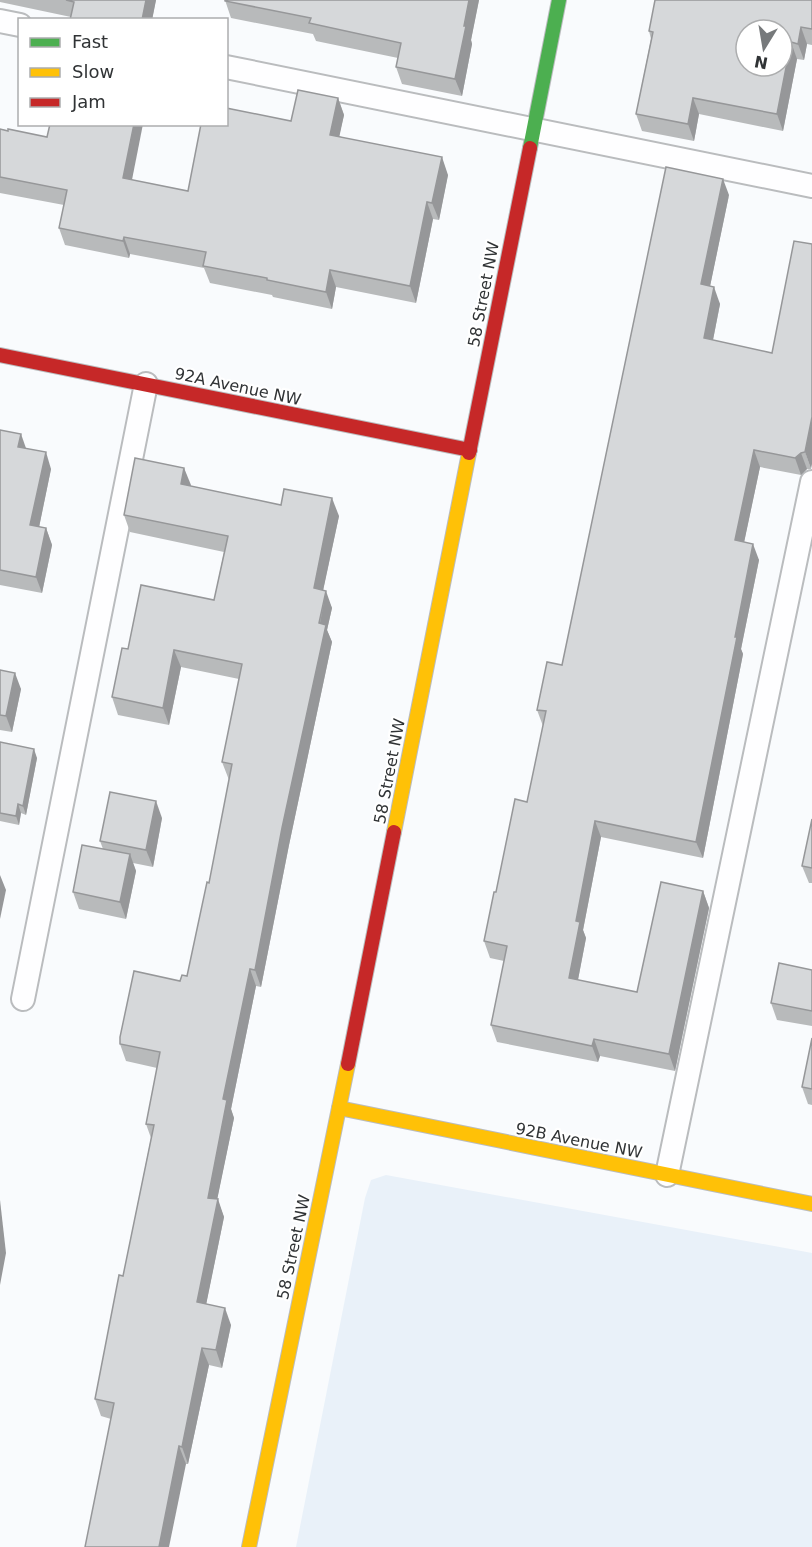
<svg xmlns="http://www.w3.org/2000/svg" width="812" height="1547" font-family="'DejaVu Sans',sans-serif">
  <rect width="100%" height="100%" fill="#f9fbfd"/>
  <path fill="#e9f1f9" d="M386 1175 812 1253V1547H296L365 1198 371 1180Z"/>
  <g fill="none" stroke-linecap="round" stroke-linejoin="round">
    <defs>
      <g id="lane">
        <path d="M0 21 20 25"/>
        <path d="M226 67 812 186"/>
        <path d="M23 999 146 384"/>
        <path d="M667 1175 812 482"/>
      </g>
      <path id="fast" d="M530 148 559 0"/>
      <g id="slow">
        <path d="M394 832 469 453"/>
        <path d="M339 1108 812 1204"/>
        <path d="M249 1547 348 1064"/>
      </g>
      <g id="jam">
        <path d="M0 355 470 450"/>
        <path d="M469 453 530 148"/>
        <path d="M348 1064 394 832"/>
      </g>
    </defs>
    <use href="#lane" stroke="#babcbe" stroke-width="26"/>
    <use href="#fast" stroke="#babcbe" stroke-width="16"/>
    <use href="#slow" stroke="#babcbe" stroke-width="16"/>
    <use href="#jam" stroke="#babcbe" stroke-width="16"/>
    <use href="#lane" stroke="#fefeff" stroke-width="22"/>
    <use href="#fast" stroke="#4caf50" stroke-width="14"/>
    <use href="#slow" stroke="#ffc107" stroke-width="14"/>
    <use href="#jam" stroke="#c62828" stroke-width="14"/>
  </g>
  <g fill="#b8babb">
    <path d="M0 0H156L152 20H70L71 17 0 2Z"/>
    <path d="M225 0H479L471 40 472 44 462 96 402 84 396 67 398 58 316 41 313 34 231 18Z"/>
    <path d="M812 0V45L807 44 804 60 797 59 783 131 699 114 694 141 642 131 636 114 651 39 649 31Z"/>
    <path d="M338 98 344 115 339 136 448 175 439 220 433 219 416 303 336 287 332 309 273 297 272 295 210 283 204 268 130 254 129 258 65 245 59 228 64 205 0 193V129L47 137 132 180 188 191 291 121Z"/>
    <path d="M729 195 710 286 720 304 713 340 772 353 811 469H807L801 475 760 467 744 542 759 560 741 649 743 654 703 858 601 837 583 930 586 938 578 980 637 992 703 891 709 908 675 1071 600 1056 598 1062 497 1042 491 1025 504 961 490 958 484 941 496 892 527 802 543 726 537 710 562 665Z"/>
    <path d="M0 430 26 449 51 469 39 527 46 528 52 545 42 593 0 585Z"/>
    <path d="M184 468 190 486 281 505 339 516 323 590 332 608 327 630 332 642 289 845 261 987 256 986 231 1109 234 1118 217 1199 224 1217 206 1304 231 1325 222 1368 209 1365 188 1464H186L111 1419 101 1416 95 1399 123 1276 151 1138 146 1124 157 1068 126 1061 120 1044 180 981 187 976 209 883 229 780 222 762 239 679 181 667 169 725 118 715 112 697 128 649 214 600 224 552 130 532 124 515Z"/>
    <path d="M0 670 21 689 12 732 0 730Z"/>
    <path d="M0 742 37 758 26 815 21 813 19 825 0 821Z"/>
    <path d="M162 818 153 867 133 863 136 871 126 919 79 909 73 892 103 849 100 841Z"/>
    <path d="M812 819V883H809L802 866Z"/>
    <path d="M812 970V1026L777 1020 771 1003Z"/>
    <path d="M812 1038V1105L808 1104 802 1087Z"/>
  </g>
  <g fill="#969799">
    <path d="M146 0H156L152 20H142Z"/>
    <path d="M469 0H479L471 40 472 44 462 96 455 79Z"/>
    <path d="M801 27 807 44 804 60 798 44Z"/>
    <path d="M791 42 797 59 783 131 777 114Z"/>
    <path d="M338 98 344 115 336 152 330 135Z"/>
    <path d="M693 98 699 114 694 141 688 124Z"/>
    <path d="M134 124H143L129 195 123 178Z"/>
    <path d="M442 157 448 175 439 220 432 203Z"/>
    <path d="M723 179 729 195 707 301 701 284Z"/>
    <path d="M427 202 433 219 416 303 410 286Z"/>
    <path d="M124 237 130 254 129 258 123 241Z"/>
    <path d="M330 270 336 287 332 309 326 292Z"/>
    <path d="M714 287 720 304 710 355 704 338Z"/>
    <path d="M812 417V464L811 469 805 452Z"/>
    <path d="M21 434 27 451 18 447Z"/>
    <path d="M754 450 760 467 741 557 735 540Z"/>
    <path d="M46 452 51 469 36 542 30 525Z"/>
    <path d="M801 453 807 469 801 475 795 458Z"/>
    <path d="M184 468 191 485 187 501 181 484Z"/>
    <path d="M332 498 339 516 320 605 314 588Z"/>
    <path d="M46 528 52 545 42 593 36 577Z"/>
    <path d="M753 544 759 560 741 649 743 654 703 858 696 842Z"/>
    <path d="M326 591 332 608 327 630 332 642 289 845 261 987 255 970Z"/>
    <path d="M174 650 181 667 169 725 163 708Z"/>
    <path d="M15 673 21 689 12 732 6 716Z"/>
    <path d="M34 749 37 758 26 815 23 806Z"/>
    <path d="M156 801 162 818 153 867 146 850Z"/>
    <path d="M18 804 21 813 19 825 16 816Z"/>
    <path d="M595 821 601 837 583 930 586 938 575 995 569 978 576 921Z"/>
    <path d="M130 854 136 871 126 919 120 902Z"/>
    <path d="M0 875 6 890 0 919Z"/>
    <path d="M703 891 709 908 675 1071 669 1054Z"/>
    <path d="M250 969 256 986 231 1109 234 1118 214 1215 208 1198 223 1099Z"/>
    <path d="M594 1039 600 1056 598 1062 592 1046Z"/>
    <path d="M218 1199 224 1217 203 1320 197 1302Z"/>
    <path d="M0 1200 6 1253 0 1285Z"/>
    <path d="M225 1308 231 1325 222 1368 216 1350Z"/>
    <path d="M202 1348 209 1365 188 1464 182 1447Z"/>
    <path d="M179 1446 186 1464 169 1547H159Z"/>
  </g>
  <g fill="#d6d8da" stroke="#969799" stroke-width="1.5" fill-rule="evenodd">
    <path d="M66 0H146L142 20H70L74 2Z"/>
    <path d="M225 0H469L464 26H466L455 79 396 67 401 43 309 23 311 18 225 1Z"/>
    <path d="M655 0H812V29L801 27 798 44 791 42 777 114 693 98 688 124 636 114 653 32 649 31ZM746 30H782V66H746Z"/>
    <path d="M298 90 338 98 330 135 442 157 432 203 427 202 410 286 330 270 326 292 267 280V278L203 266 206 252 124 237 123 241 59 228 67 190 0 177V129L8 131V129L47 137 50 124H134L123 178 188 191 201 124H226V108L291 121Z"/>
    <path d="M666 167 723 179 701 284 714 287 704 338 772 353 794 241 812 244V417L805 452 801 453 795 458 754 450 735 540 753 544 735 637H737L696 842 595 821 576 921 580 922 569 978 637 992 661 882 703 891 669 1054 594 1039 592 1046 491 1025 507 946 484 941 494 892H496L515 799 527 802 546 711 537 710 547 662 562 665Z"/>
    <path d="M0 430 21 434 18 447 46 452 30 525 46 528 36 577 0 570Z"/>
    <path d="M135 458 184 468 181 484 281 505 284 489 332 498 314 588 326 591 319 623 326 625 282 828 255 970 250 969 223 1099 227 1100 208 1198 218 1199 197 1302 225 1308 216 1350 202 1348 182 1447 179 1446 159 1547H85L114 1403 95 1399 119 1275 123 1276 154 1125 146 1124 160 1052 120 1044V1037L134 971 180 981 182 975 187 976 207 882 209 883 232 764 222 762 242 664 174 650 163 708 112 697 122 648 128 649 141 585 214 600 228 536 124 515Z"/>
    <path d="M0 670 15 673 6 716 0 715Z"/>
    <path d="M0 742 34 749 23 806 18 804 16 816 0 813Z"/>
    <path d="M110 792 156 801 146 850 100 841Z"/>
    <path d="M812 819V868L802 866Z"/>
    <path d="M82 845 130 854 120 902 73 892Z"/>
    <path d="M779 963 812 970V1011L771 1003Z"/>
    <path d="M812 1038V1089L802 1087Z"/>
  </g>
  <g text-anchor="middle" stroke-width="4.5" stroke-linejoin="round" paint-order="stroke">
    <g font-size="16" fill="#303335" stroke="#fff">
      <text transform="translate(483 294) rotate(-79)" y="6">58 Street NW</text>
      <text transform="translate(238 386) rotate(12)" y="6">92A Avenue NW</text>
      <text transform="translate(389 771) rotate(-79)" y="6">58 Street NW</text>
      <text transform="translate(579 1140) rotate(11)" y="6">92B Avenue NW</text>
      <text transform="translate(293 1247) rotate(-78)" y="6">58 Street NW</text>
    </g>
  </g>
  <rect x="18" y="18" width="210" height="108" fill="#ffffff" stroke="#acadae" stroke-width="1.5"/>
  <rect x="30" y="38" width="30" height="9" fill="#4caf50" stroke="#acadae" stroke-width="1.5"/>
  <text x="72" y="48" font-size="18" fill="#303335">Fast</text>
  <rect x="30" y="68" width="30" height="9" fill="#ffc107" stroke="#acadae" stroke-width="1.5"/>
  <text x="72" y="78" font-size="18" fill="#303335">Slow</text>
  <rect x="30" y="98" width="30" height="9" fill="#c62828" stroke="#acadae" stroke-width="1.5"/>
  <text x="72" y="108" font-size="18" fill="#303335">Jam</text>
  <g transform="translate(764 48) rotate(191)"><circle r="28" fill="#ffffff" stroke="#acadae" stroke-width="1.5"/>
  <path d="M0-4.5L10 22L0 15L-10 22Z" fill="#76797b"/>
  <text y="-9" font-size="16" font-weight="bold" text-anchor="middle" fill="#303335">N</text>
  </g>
</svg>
